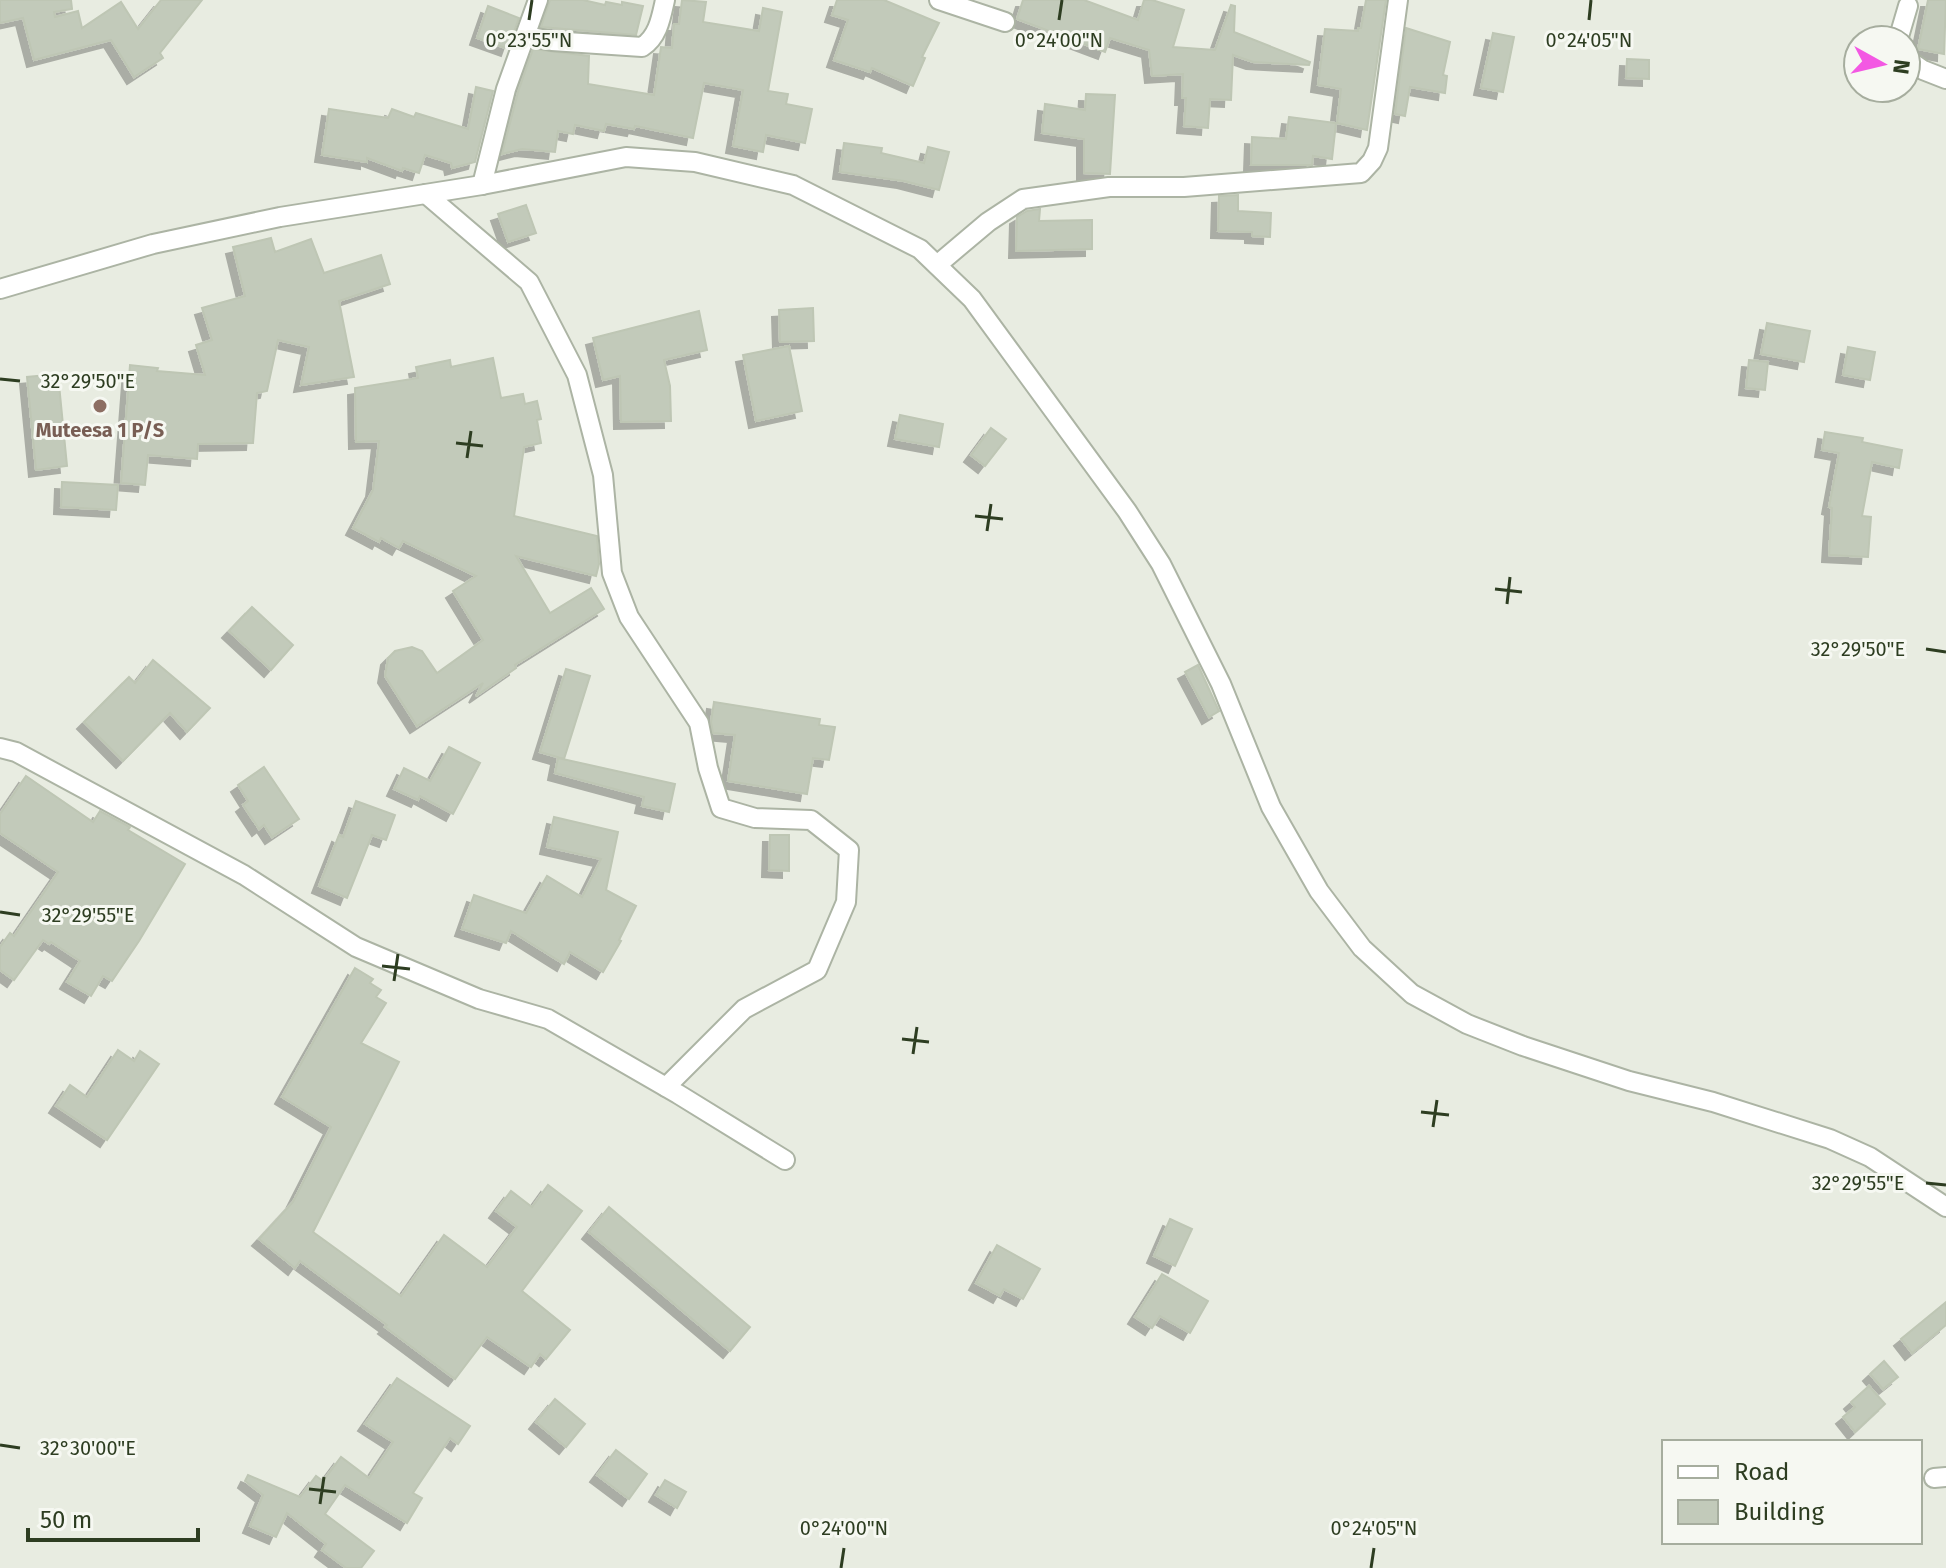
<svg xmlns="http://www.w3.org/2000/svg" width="1946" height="1568" font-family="'Fira Sans',sans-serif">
  <defs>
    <filter id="shadow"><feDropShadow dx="-7" dy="7" stdDeviation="0" flood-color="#0004"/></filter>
  </defs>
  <rect width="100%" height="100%" fill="#e8ece1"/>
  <g fill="#c2caba" stroke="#bec6b4" stroke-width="2" filter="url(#shadow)">
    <path d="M0 0H71L72 9 54 12 55 17 78 11 82 28 121 2 138 29 161 0H202L160 53 163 58 134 77 111 40 34 60 23 18 0 23Z"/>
    <path d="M550 0H583L605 5 606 2 622 5V2L643 6 636 35 541 27Z"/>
    <path d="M682 0 706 2 703 22 759 31 763 8 782 12 768 91 788 94 786 104 812 109 805 143 766 135 763 152 733 146 743 90 704 83 693 138 635 126 634 129 606 124 604 131 575 125 573 134 558 131 555 152 522 149 502 154 518 92 533 49 589 56 588 84 654 95 661 47 672 48 674 24H679Z"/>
    <path d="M837 0H884L939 23 922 57 925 58 913 86 872 68 870 72 834 60 848 20 832 15Z"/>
    <path d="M1023 0H1084L1138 20 1144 0H1152L1184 10 1173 47 1215 50 1231 5 1235 6 1234 32 1310 62 1309 65 1253 62 1233 55 1231 100 1210 99 1208 128 1184 126 1186 98H1182L1183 74 1152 76 1149 50 1110 38 1105 52 1017 19Z"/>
    <path d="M1366 0H1386L1367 130 1337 123 1341 89 1318 85 1325 29 1358 31V28H1361Z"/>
    <path d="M1928 0H1946L1944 54 1918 49Z"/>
    <path d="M488 6 519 18 508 49 477 38Z"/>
    <path d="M1406 28 1450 42 1443 75 1447 76 1445 93 1410 87 1405 116 1395 114Z"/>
    <path d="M1493 33 1514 37 1503 92 1481 88Z"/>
    <path d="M1627 59 1649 60V79L1626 78Z"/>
    <path d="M476 87 493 91 475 162 452 168 451 163 425 155 419 173 403 168 402 171 367 158V162L322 155 329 109 388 118 392 109 414 117 416 113 468 129Z"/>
    <path d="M1086 94 1115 95 1110 174 1084 173V139L1042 133 1045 104 1085 110Z"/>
    <path d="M1289 117 1336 123 1332 159 1313 156 1312 165H1251L1252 137 1286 139Z"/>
    <path d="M844 143 882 148 881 153 924 163 928 147 949 152 939 190 904 181 840 172Z"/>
    <path d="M1238 195V211L1271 213 1270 237 1252 236V232L1218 231 1219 196Z"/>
    <path d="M526 205 536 233 508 242 498 214Z"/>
    <path d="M1040 209 1039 221 1092 220V249L1016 251 1017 217 1027 211Z"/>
    <path d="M271 238 275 252 311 239 324 273 381 255 390 284 339 301 354 377 301 385 309 347 278 340 267 391 257 393 253 443 198 444 197 459 148 455 145 485 121 483 130 365 158 368 157 371 205 375 196 345 212 340 202 308 245 296 233 247Z"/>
    <path d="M813 308 814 341 780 342 779 310Z"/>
    <path d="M699 311 707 350 664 360 670 386 671 421 621 422 620 376 603 380 593 338Z"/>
    <path d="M1767 323 1810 331 1804 362 1761 354Z"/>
    <path d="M789 346 802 411 756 421 743 355Z"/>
    <path d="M1848 347 1875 352 1870 380 1843 375Z"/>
    <path d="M493 358 501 398 523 394 525 404 537 401 541 419 537 420 541 443 524 447 514 516 597 536 599 564 596 576 516 556 550 613 591 588 604 609 515 665 516 668 476 696 483 683 417 726 385 676 388 658 395 651 412 647 422 651 437 673 483 640 453 591 476 576 403 541 399 548 381 538 379 542 353 528 373 490 379 441 356 442 355 388 418 378 416 367 450 360 451 367Z"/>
    <path d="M1749 360 1768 362 1765 390 1746 388Z"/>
    <path d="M58 374 67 466 36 470 27 377Z"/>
    <path d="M900 415 943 424 939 447 895 439Z"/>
    <path d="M991 428 1006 439 985 466 971 455Z"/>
    <path d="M1825 432 1863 438 1862 442 1902 450 1899 468 1872 462 1862 516 1871 517 1868 557 1829 555 1832 508 1829 507 1839 453 1822 450Z"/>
    <path d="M62 482 118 485 116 510 61 507Z"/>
    <path d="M252 607 293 645 271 670 229 631Z"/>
    <path d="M153 660 210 708 187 732 170 713 123 761 84 722 129 677 135 683Z"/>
    <path d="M1198 665 1219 711 1209 717 1185 672Z"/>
    <path d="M566 669 590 676 564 759 540 752Z"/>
    <path d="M714 702 820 719 819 725 835 727 829 760 813 758 807 794 728 781 735 735 713 733 711 722Z"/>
    <path d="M449 747 480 763 453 814 420 796 418 800 394 789 404 768 430 781Z"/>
    <path d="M558 758 675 784 669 812 642 806 644 797 555 773Z"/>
    <path d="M264 767 299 819 272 837 264 825 259 829 243 805 248 801 238 785Z"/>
    <path d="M26 776 93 822 100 811 130 827 128 830 185 864 139 941 112 981 103 976 91 996 67 982 80 961 51 942 49 944 43 940 14 980 0 970V947L10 933 14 936 58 872 0 833V814Z"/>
    <path d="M356 801 395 815 386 840 372 835 347 898 319 886 339 835 343 837Z"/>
    <path d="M554 817 618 832 606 890 636 906 619 940 621 941 603 972 570 952 564 964 511 931 506 943 462 929 474 895 526 913 547 876 582 897 601 859 547 847Z"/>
    <path d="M770 835H789V871L769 870Z"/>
    <path d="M355 968 373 979 370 983 381 990 376 997 386 1003 361 1043 399 1062 313 1232 401 1296 444 1235 487 1267 517 1227 496 1211 511 1191 532 1207 548 1185 582 1211 522 1291 570 1330 546 1359 540 1354 531 1367 487 1337 455 1379 385 1327 387 1325 300 1261 295 1268 259 1239 293 1202 331 1127 282 1097Z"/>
    <path d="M118 1050 134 1061 140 1051 159 1064 107 1140 56 1106 70 1085 87 1097Z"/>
    <path d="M609 1207 750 1327 730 1351 589 1232Z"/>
    <path d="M1170 1219 1192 1229 1175 1266 1154 1256Z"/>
    <path d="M997 1245 1040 1269 1023 1299 1004 1289 1000 1296 976 1283Z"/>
    <path d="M1162 1274 1208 1301 1190 1333 1160 1316 1152 1328 1135 1317Z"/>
    <path d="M1946 1302V1325L1912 1353 1901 1339Z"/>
    <path d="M1884 1361 1898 1377 1883 1389 1870 1374Z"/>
    <path d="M397 1378 470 1426 458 1444 450 1438 413 1493 422 1498 407 1523 345 1485 325 1514 374 1551 361 1568H346L322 1550 326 1544 287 1513 276 1537 250 1526 263 1495 245 1481 248 1475 300 1497 316 1476 323 1481 341 1457 369 1478 393 1442 365 1424Z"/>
    <path d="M1869 1386 1885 1404 1855 1432 1843 1417 1855 1407 1851 1402Z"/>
    <path d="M555 1399 585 1424 566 1447 536 1422Z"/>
    <path d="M616 1450 647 1474 629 1499 597 1475Z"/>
    <path d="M665 1480 686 1492 677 1508 656 1495Z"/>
  </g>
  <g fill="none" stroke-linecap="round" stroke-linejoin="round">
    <defs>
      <g id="minor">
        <path d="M939 0 1005 22"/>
        <path d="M527 36 552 41 642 47C658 37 661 18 665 0"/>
        <path d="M1898 40 1908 6"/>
        <path d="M1906 58 1923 70 1946 79"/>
        <path d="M482 185 506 89 538 0"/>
        <path d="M426 194 529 282 577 375 603 475 612 573 629 617 699 723 708 768 721 808 755 818 811 820 849 850 846 902 817 970 744 1009 666 1087"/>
        <path d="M937 265 988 222 1023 199 1109 187H1184L1361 173 1372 161 1378 148 1398 0"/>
        <path d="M0 289 153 244 280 217 482 185 626 157 695 162 793 185 920 249 972 299 1127 511 1161 564 1221 684 1271 807 1319 891 1362 948 1412 994 1467 1024 1523 1046 1629 1081 1713 1102 1830 1139 1870 1157 1946 1207"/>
        <path d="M0 748 16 752 244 875 356 947 479 999 548 1019 678 1094 785 1160"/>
        <path d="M1934 1478 1946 1477"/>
      </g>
    </defs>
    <use href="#minor" stroke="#acb4a4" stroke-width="22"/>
    <use href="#minor" stroke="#fff" stroke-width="18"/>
  </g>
  <path fill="none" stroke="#2d3d21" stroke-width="3" d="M529 20 532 0M1059 20 1062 0M1589 20 1591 0M0 379 20 381M456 443 483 446M467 458 471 431M975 516 1003 519M987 531 991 504M1495 589 1522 592M1507 604 1510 577M1926 649 1946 652M0 912 20 915M382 966 410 969M394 981 398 954M902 1039 929 1042M913 1054 917 1027M1421 1112 1449 1115M1433 1127 1437 1100M1926 1183 1946 1185M0 1445 20 1448M309 1489 336 1492M320 1504 324 1477M841 1568 844 1548M1371 1568 1374 1548"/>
  <circle fill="#8d6e63" stroke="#f6f8f2" stroke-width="3" cx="100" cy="406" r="8"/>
  <g text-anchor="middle" stroke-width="6" stroke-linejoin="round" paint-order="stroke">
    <g font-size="20" font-weight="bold" fill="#785e54" stroke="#f6f8f2">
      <text x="100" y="437">Muteesa 1 P/S</text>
    </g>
  </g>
  <g font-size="20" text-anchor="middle" fill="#2d3d21" stroke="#f6f8f2" stroke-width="6" stroke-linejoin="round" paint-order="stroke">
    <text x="529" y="47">0°23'55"N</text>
    <text x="1059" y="47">0°24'00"N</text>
    <text x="1589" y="47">0°24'05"N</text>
    <text x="88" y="388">32°29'50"E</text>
    <text x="1858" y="656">32°29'50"E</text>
    <text x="88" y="922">32°29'55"E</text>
    <text x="1858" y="1190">32°29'55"E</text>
    <text x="88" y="1455">32°30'00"E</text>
    <text x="844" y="1535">0°24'00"N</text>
    <text x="1374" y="1535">0°24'05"N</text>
  </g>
  <rect x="1662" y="1440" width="260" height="104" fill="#f6f8f2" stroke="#a6ad9e" stroke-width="2"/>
  <rect x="1678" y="1466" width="40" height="12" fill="#ffffff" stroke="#a6ad9e" stroke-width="2"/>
  <text x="1734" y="1480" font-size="24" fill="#2d3d21">Road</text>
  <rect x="1678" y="1500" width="40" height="24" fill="#c2caba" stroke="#a6ad9e" stroke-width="2"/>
  <text x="1734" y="1520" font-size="24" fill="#2d3d21">Building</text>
  <g transform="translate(1882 64) rotate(98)"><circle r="38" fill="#f6f8f2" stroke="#a6ad9e" stroke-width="2"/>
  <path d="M0-6L14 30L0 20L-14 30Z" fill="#f358e3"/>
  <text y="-12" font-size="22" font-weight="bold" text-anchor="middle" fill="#2d3d21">N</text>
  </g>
  <path d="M28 1528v12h170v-12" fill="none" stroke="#2d3d21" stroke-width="4"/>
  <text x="40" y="1528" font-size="24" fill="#2d3d21" stroke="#f6f8f2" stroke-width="6" paint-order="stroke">50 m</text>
</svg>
